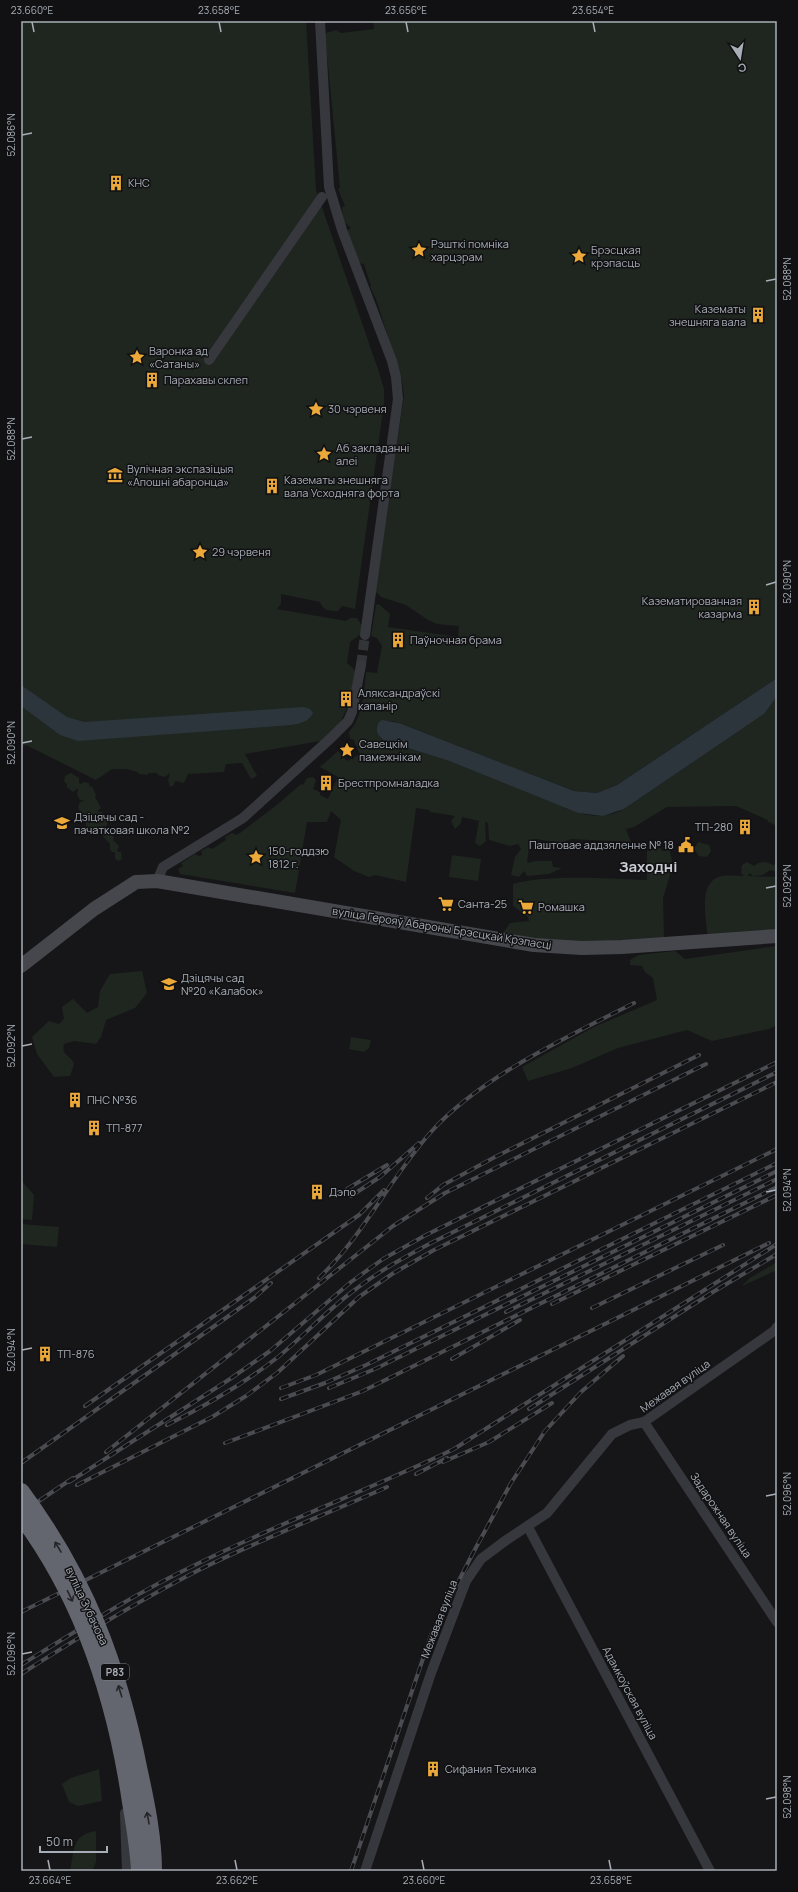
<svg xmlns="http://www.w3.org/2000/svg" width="798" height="1892" font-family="Manrope,sans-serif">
  <rect width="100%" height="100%" fill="#161618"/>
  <g fill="#1e261f">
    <path d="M21 21H306L316 190 379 372 384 389V404L355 609 342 606 338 611C330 611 323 611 320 602L281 594V604L277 609 346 621 350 618H357L362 626 360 635 350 642 347 663 355 670C351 698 347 719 326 740L245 754 257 776 251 779 242 763 226 764 224 772 188 774 184 783 175 781 174 785 170 787 168 780 170 773 165 777 158 775 157 773H149L147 775 139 774 138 772 126 769H112L96 780 26 745 21 747Z"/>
    <path d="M373 21H777V678L617 785 597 793 574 791 399 723 392 721 378 723C375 732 378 737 386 741L449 761 578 813C594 817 610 817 624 809L761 716C768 711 770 702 777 696V826L767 821 768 820 736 806 667 807 634 827 626 829 631 842 571 839 560 843 536 839 530 841 527 863 535 861H552L553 867 562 868 549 874 527 876 524 871 519 877 511 875 515 857 521 849 518 844 510 846 489 840 488 823 485 822 486 841 480 846 475 843 479 821 462 817 461 823 455 829 451 821 455 816 430 812 429 810 416 808 406 882 375 875 369 877 354 871 334 857 341 820 331 811 327 822H307L295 893 180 874 178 869 183 866 181 863 195 854 199 856 202 855 201 851 208 847 212 849 226 840 225 837 232 833 236 835 240 833 278 804 301 784 303 785 307 778 313 777 316 780 313 789 320 792V795L328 799 338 777 320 767 338 751 347 761 360 754 353 739H350L349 732C363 717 364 692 366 672L377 673 382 646 377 638 371 636 376 605 379 604 390 614 388 627 458 637 459 626 437 624 428 620 406 605 381 597 375 591 404 396 402 380 376 299 370 287 371 286 364 264 357 263 346 231 351 228 343 221 342 207 345 206 338 189 340 188 325 35 326 33 336 30 341 33 374 29Z"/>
    <path d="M71 773 79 778V783L81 784 84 782 89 783 90 787 92 786 96 795 95 797 101 808 97 811 104 813 108 822 105 829 109 831 114 838 113 840 119 846 117 851 121 852 122 859 118 861 115 858V852H112L110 849V843H109L102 835 105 831 100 829 91 832 86 829V822L91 817 85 818 81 814 78 807 80 802 85 801 80 800 77 795 78 788 73 792 67 787V784L64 782 65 776Z"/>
    <path d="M698 842 709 845 711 851 707 857 699 856 694 849Z"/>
    <path d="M661 848 662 851 669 850C676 865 668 880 664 895L663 896 664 940 551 942 507 936 504 932 510 923 529 921 528 917 513 906V884C550 874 608 879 647 880V851Z"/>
    <path d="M452 855 481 859 478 881 449 877Z"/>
    <path d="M747 862 754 866C761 860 766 862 773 865L777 863V872L770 870 763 875 753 876 750 873 747 876 777 877V932L712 936 707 933C706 915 698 881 722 876 729 875 737 876 744 876L741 873 742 865Z"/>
    <path d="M777 946V1025L769 1029 712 1041 687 1030 618 1048 572 1068 528 1081 522 1067 594 1027 657 1000 653 978 645 972 642 966 630 965V960L639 955 675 951 685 959Z"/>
    <path d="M142 971 147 993 135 1008 106 1020 101 1037 96 1044 74 1041 64 1044C61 1056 71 1055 74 1064L70 1076 54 1077 37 1054 32 1037 49 1021 59 1024 64 1019 62 1007 73 999 87 1013 98 1007 100 991 110 974Z"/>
    <path d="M351 1037 371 1040 369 1048 364 1052 349 1049Z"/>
    <path d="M21 1180 34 1195 32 1220 21 1219Z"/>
    <path d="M21 1224 59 1227 57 1247 21 1244Z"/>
    <path d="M777 1262V1270L742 1286 750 1278Z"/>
    <path d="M99 1769 102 1801 78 1806 69 1802 62 1784 71 1778Z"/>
    <path d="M96 1831V1862L92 1871H70C74 1851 72 1834 96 1831Z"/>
  </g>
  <g fill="#2c353b">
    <path d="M777 678V696L764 714 624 809 603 816 578 813 449 761 386 741C378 737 375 732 378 723L382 720 399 723 574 791 597 793 617 785Z"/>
    <path d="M21 685 67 717 84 722 304 707 310 709 313 713C308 725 290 725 279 726L78 741 60 735 21 706Z"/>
  </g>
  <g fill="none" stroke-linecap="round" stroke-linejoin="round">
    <path stroke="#333438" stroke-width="10" stroke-dasharray="10 5" stroke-linecap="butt" d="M361 665 365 635"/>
    <g stroke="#37383d" stroke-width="10">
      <path d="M320 21 329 187 342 230 392 361 396 377 398 399 365 635"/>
      <path d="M209 360 322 197"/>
      <path d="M157 881 163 867 243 818 331 738 348 721 352 712 361 665"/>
      <path d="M644 1422 777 1622"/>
      <path d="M528 1527 710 1871"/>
      <path d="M125 1813 127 1871"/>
      <path d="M365 1871 431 1673 466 1581 481 1559 505 1541 547 1513 612 1434 630 1425 644 1422 774 1331 777 1327"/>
    </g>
    <path stroke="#45474d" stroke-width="14" d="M21 966 94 909 136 882 157 881 534 945 582 948 622 947 777 936"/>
    <defs>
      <g id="rail">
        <path d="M347 1189 387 1165"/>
        <path d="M351 1196 380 1177 419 1143"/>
        <path d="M427 1198 443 1185 495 1157 699 1055"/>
        <path d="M319 1278C364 1235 390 1178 431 1132 480 1077 569 1036 634 1003"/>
        <path d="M552 1304 777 1195"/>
        <path d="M592 1308 723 1245"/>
        <path d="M506 1312 777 1179"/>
        <path d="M452 1359 520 1320"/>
        <path d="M281 1388 316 1375 777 1149"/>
        <path d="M329 1388 375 1369 777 1171"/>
        <path d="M281 1399 325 1383 366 1365 777 1163"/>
        <path d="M85 1406 359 1215 384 1190"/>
        <path d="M529 1409 713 1292 777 1254"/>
        <path d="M167 1425C205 1406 245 1383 278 1357 305 1335 328 1309 356 1289 379 1271 405 1257 431 1243L777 1072"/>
        <path d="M225 1443 363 1391 777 1187"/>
        <path d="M106 1452 393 1226 445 1193 706 1064"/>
        <path d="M443 1462 489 1442 552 1403"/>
        <path d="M21 1463 254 1298 271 1283"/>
        <path d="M416 1474 447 1458"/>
        <path d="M69 1482 230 1379 270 1351 351 1282 383 1259 426 1235 777 1062"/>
        <path d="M77 1485 212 1417 246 1396 277 1373 359 1297 392 1274 434 1250 777 1082"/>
        <path d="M27 1509 73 1478"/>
        <path d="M21 1612 769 1243"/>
        <path d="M21 1665C79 1629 136 1593 197 1564 281 1522 369 1490 454 1449L777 1244"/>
        <path d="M21 1674C79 1637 138 1601 199 1570 261 1539 325 1515 387 1487"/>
        <path d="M351 1871 431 1635 473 1553 511 1483 545 1431 581 1392 623 1356"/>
      </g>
    </defs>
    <use href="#rail" stroke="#4a4c52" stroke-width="4"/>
    <use href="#rail" stroke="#111113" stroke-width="2.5" stroke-dasharray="8" stroke-linecap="butt"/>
    <g stroke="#63666e" stroke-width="18">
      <path d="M21 1492C86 1580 118 1666 139 1772 146 1804 153 1838 153 1871"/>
      <path d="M21 1515C83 1597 116 1700 131 1802 135 1825 139 1848 140 1871"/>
    </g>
  </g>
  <defs><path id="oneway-shaft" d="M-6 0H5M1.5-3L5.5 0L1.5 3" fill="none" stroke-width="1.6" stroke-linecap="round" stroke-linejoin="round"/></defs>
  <g stroke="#26262a">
    <use href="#oneway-shaft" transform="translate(58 1547) rotate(-121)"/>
    <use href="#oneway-shaft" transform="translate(70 1596) rotate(64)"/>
    <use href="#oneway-shaft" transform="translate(120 1691) rotate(-107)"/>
    <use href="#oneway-shaft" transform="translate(148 1818) rotate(-100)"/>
  </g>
  <path fill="none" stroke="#a8aeb7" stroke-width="1.5" d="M32 22 34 32M219 22 221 32M406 22 408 32M593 22 595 32M22 135 32 133M766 281 776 279M22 439 32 437M766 585 776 582M22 743 32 741M766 888 776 886M22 1046 32 1044M766 1192 776 1190M22 1350 32 1348M766 1496 776 1494M22 1654 32 1652M766 1799 776 1797M48 1860 50 1870M235 1860 237 1870M422 1860 424 1870M609 1860 611 1870"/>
  <defs>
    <symbol id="building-bare" viewBox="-9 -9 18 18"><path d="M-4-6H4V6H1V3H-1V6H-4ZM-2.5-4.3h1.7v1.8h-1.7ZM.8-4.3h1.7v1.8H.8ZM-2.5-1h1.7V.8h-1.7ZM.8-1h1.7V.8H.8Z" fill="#eca93a" stroke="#111113" stroke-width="2.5" paint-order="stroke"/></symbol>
    <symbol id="sight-bare" viewBox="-9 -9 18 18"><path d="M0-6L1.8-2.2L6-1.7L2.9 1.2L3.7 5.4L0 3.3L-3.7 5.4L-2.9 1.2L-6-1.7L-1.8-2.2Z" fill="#eca93a" stroke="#111113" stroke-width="2.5" paint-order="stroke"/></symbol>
    <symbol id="museum-bare" viewBox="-9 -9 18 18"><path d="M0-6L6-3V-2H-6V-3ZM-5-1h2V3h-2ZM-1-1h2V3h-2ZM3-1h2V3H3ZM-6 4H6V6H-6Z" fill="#eca93a" stroke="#111113" stroke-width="2.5" paint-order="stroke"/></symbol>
    <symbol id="school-bare" viewBox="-9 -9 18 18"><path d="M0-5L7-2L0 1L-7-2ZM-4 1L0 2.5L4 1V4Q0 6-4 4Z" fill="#eca93a" stroke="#111113" stroke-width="2.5" paint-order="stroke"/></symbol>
    <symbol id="civic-bare" viewBox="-9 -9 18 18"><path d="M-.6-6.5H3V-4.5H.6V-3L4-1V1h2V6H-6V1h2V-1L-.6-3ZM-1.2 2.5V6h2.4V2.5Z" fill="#eca93a" stroke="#111113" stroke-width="2.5" paint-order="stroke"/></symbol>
    <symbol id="supermarket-bare" viewBox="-9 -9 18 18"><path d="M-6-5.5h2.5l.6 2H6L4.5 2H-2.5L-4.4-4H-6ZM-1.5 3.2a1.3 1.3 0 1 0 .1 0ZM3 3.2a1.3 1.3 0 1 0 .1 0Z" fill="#eca93a" stroke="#111113" stroke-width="2.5" paint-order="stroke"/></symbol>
  </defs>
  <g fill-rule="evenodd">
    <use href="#building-bare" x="105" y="172" width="22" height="22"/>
    <use href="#sight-bare" x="408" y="239" width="22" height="22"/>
    <use href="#sight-bare" x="568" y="245" width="22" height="22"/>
    <use href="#building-bare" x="747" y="304" width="22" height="22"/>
    <use href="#sight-bare" x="126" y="346" width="22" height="22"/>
    <use href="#building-bare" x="141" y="369" width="22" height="22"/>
    <use href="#sight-bare" x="305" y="398" width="22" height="22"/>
    <use href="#sight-bare" x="313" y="443" width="22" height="22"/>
    <use href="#museum-bare" x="104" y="464" width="22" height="22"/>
    <use href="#building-bare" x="261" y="475" width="22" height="22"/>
    <use href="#sight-bare" x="189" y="541" width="22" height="22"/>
    <use href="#building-bare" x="743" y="596" width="22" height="22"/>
    <use href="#building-bare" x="387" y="629" width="22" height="22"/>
    <use href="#building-bare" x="335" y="688" width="22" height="22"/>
    <use href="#sight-bare" x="336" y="739" width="22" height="22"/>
    <use href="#building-bare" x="315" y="772" width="22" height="22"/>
    <use href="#school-bare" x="51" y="812" width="22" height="22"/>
    <use href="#building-bare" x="734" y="816" width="22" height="22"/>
    <use href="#civic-bare" x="675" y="834" width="22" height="22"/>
    <use href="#sight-bare" x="245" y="846" width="22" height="22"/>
    <use href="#supermarket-bare" x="435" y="893" width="22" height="22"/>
    <use href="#supermarket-bare" x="515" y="896" width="22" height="22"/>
    <use href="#school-bare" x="158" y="973" width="22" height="22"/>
    <use href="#building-bare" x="64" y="1089" width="22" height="22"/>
    <use href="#building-bare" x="83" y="1117" width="22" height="22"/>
    <use href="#building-bare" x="306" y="1181" width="22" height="22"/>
    <use href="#building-bare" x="34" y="1343" width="22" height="22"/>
    <use href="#building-bare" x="422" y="1758" width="22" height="22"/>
  </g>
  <g text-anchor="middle" stroke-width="3" stroke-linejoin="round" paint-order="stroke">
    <rect fill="#111113" stroke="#7b7f86" stroke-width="1" x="101" y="1664" width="28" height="16" rx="3"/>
    <g font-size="10" font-weight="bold" fill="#a8aeb7">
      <text x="115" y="1676">Р83</text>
    </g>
    <g font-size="11" fill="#a8aeb7" stroke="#111113" text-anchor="start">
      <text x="128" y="187">КНС</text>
      <text x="431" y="248">Рэшткі помніка<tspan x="431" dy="13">харцэрам</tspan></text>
      <text x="591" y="254">Брэсцкая<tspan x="591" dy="13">крэпасць</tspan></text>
      <text x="746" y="313" text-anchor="end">Казематы<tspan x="746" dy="13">знешняга вала</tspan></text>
      <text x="149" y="355">Варонка ад<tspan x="149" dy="13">«Сатаны»</tspan></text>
      <text x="164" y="384">Парахавы склеп</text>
      <text x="328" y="413">30 чэрвеня</text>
      <text x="336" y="452">Аб закладанні<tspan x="336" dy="13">алеі</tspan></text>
      <text x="127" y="473">Вулічная экспазіцыя<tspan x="127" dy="13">«Апошні абаронца»</tspan></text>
      <text x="284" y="484">Казематы знешняга<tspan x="284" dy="13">вала Усходняга форта</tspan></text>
      <text x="212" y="556">29 чэрвеня</text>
      <text x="742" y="605" text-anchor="end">Казематированная<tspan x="742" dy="13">казарма</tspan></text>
      <text x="410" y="644">Паўночная брама</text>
      <text x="358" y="697">Аляксандраўскі<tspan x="358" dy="13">капанір</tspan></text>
      <text x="359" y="748">Савецкім<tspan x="359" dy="13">памежнікам</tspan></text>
      <text x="338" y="787">Брестпромналадка</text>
      <text x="74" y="821">Дзіцячы сад -<tspan x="74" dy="13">пачатковая школа №2</tspan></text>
      <text x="733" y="831" text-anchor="end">ТП-280</text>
      <text x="674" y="849" text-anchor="end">Паштовае аддзяленне № 18</text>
      <text x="268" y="855">150-годдзю<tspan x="268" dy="13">1812 г.</tspan></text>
      <text x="458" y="908">Санта-25</text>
      <text x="538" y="911">Ромашка</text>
      <text x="181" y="982">Дзіцячы сад<tspan x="181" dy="13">№20 «Калабок»</tspan></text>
      <text x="87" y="1104">ПНС №36</text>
      <text x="106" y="1132">ТП-877</text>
      <text x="329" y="1196">Дэпо</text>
      <text x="57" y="1358">ТП-876</text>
      <text x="445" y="1773">Сифания Техника</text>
    </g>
    <g font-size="11" fill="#a8aeb7" stroke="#111113">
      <text transform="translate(442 928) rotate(9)" y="4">вуліца Герояў Абароны Брэсцкай Крэпасці</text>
      <text transform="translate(675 1386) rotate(-35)" y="4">Межавая вуліца</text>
      <text transform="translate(721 1515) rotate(56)" y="4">Задарожная вуліца</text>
      <text transform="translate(87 1606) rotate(65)" y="4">вуліца Зубачова</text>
      <text transform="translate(439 1619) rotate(-69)" y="4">Межавая вуліца</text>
      <text transform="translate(630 1693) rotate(62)" y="4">Адамкоўская вуліца</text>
    </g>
    <g font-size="15" font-weight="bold" fill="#c9ccd4" stroke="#111113">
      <text x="648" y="872">Заходні</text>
    </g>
  </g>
  <rect width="798" height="1892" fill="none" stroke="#111113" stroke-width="44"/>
  <g transform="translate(740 58) rotate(168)" stroke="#111113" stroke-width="3" paint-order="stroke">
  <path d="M0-3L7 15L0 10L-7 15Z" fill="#a8aeb7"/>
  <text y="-6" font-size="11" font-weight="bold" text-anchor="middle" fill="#a8aeb7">С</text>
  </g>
  <path d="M40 1846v6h67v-6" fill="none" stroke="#a8aeb7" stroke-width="2"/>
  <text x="46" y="1846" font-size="12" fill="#a8aeb7" stroke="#111113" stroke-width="3" paint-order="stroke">50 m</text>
  <rect x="22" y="22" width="754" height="1848" fill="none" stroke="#a8aeb7" stroke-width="1.5"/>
  <g font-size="10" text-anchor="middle" fill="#a8aeb7">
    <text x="32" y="14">23.660°E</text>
    <text x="219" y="14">23.658°E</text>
    <text x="406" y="14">23.656°E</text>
    <text x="593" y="14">23.654°E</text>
    <text transform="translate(11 135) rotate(-90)" y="4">52.086°N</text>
    <text transform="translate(787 279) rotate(-90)" y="4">52.088°N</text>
    <text transform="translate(11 439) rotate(-90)" y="4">52.088°N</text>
    <text transform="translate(787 582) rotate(-90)" y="4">52.090°N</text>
    <text transform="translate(11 743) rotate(-90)" y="4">52.090°N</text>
    <text transform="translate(787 886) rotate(-90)" y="4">52.092°N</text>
    <text transform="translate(11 1046) rotate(-90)" y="4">52.092°N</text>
    <text transform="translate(787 1190) rotate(-90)" y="4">52.094°N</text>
    <text transform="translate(11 1350) rotate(-90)" y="4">52.094°N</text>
    <text transform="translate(787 1494) rotate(-90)" y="4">52.096°N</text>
    <text transform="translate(11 1654) rotate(-90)" y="4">52.096°N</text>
    <text transform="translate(787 1797) rotate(-90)" y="4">52.098°N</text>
    <text x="50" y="1884">23.664°E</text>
    <text x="237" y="1884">23.662°E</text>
    <text x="424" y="1884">23.660°E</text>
    <text x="611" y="1884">23.658°E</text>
  </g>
</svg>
